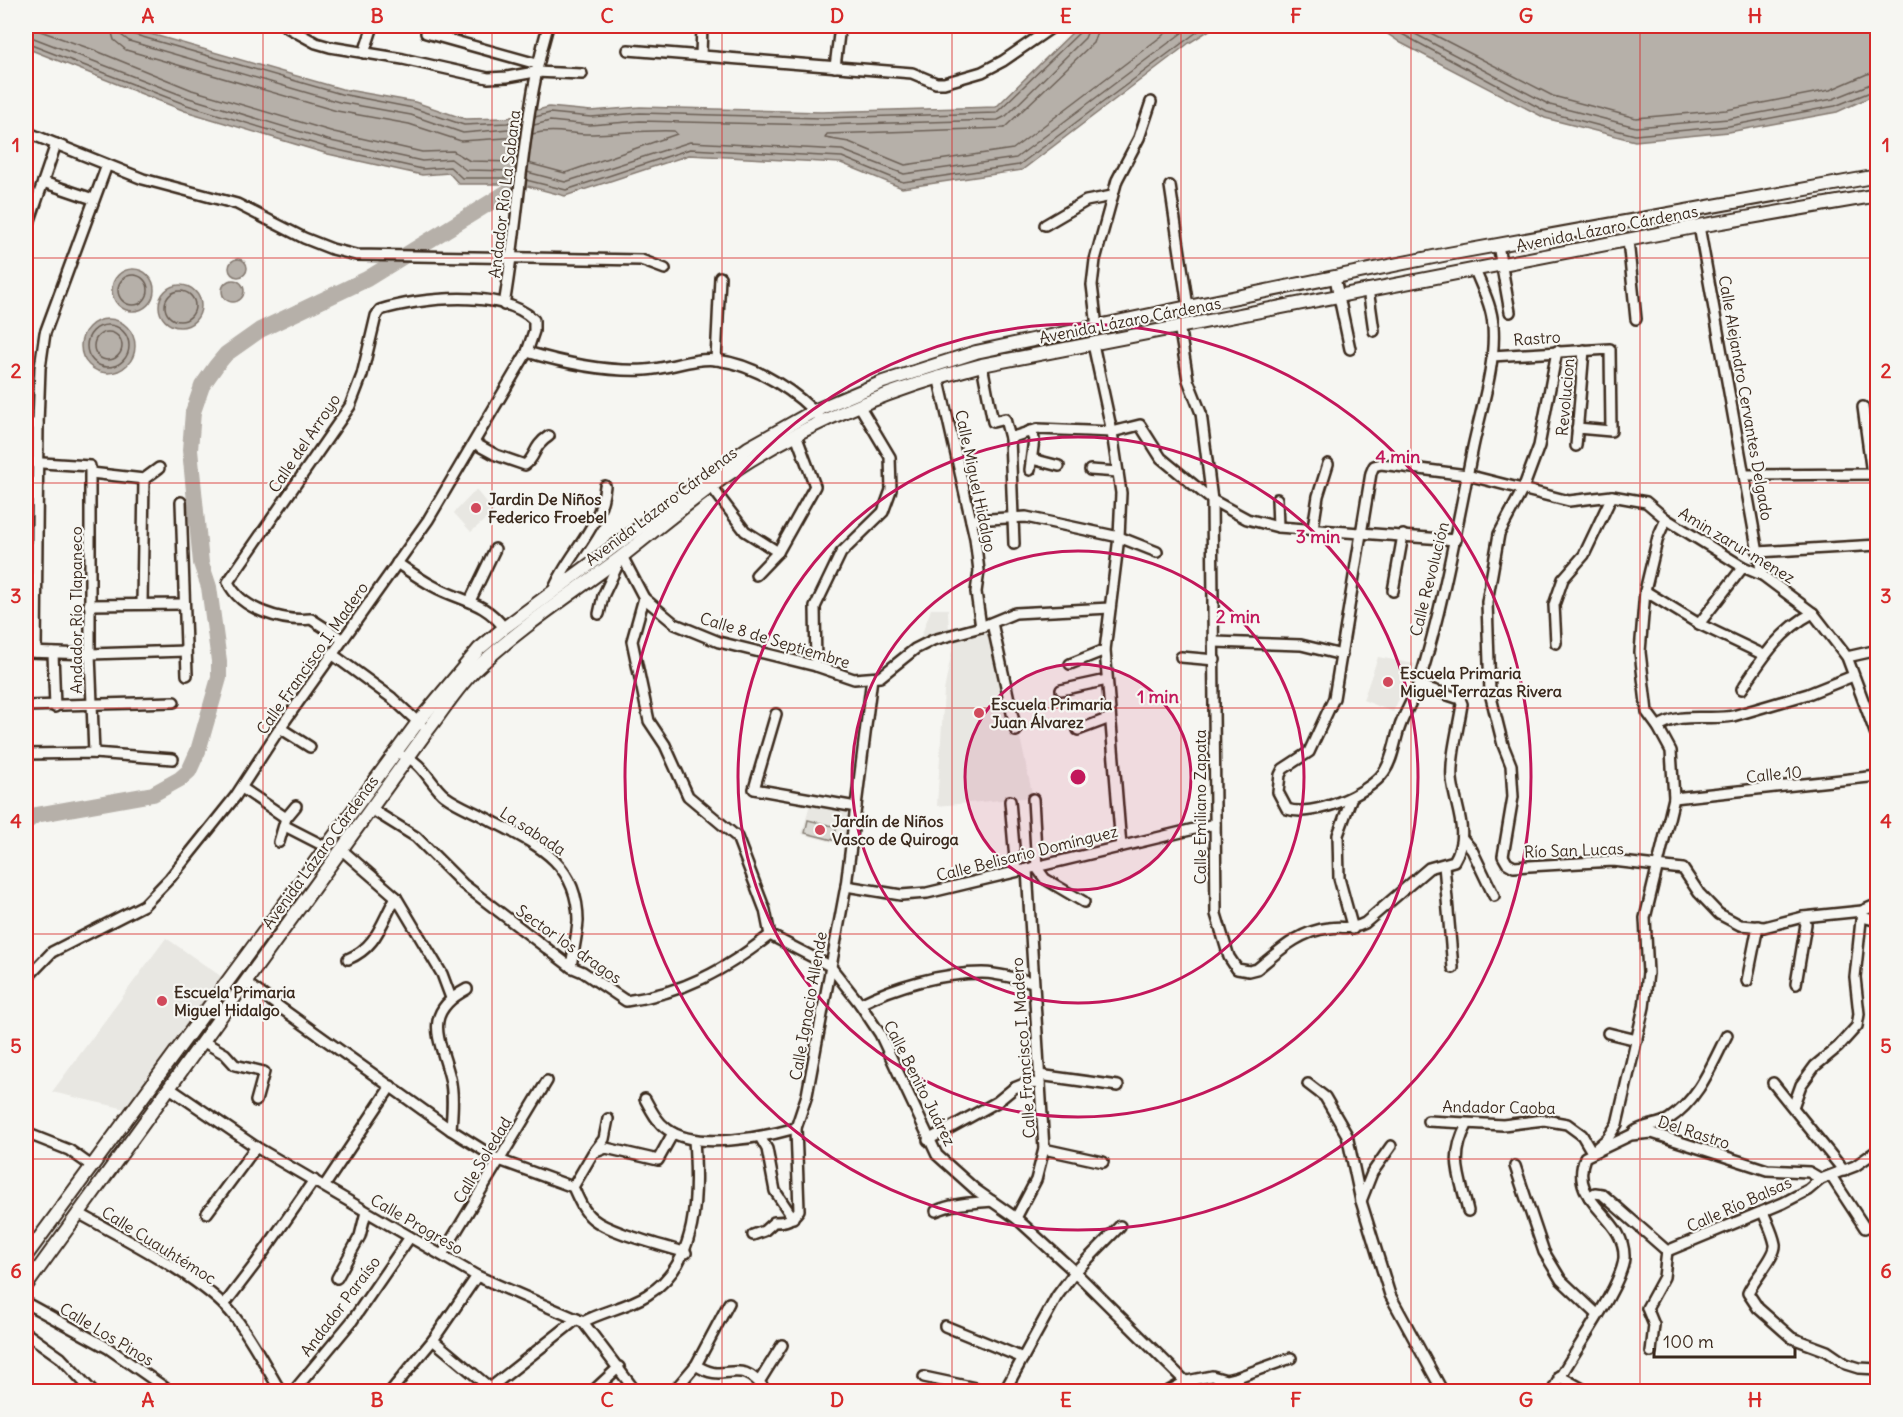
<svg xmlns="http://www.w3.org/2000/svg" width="1903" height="1417" font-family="Delius,sans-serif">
  <rect width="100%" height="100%" fill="#f6f6f2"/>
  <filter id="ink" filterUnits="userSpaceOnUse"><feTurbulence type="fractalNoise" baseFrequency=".0167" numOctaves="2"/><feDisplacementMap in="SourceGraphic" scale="12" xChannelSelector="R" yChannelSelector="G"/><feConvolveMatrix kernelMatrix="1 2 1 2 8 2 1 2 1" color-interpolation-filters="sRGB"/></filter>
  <g filter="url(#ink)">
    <g fill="#e8e7e2">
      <path d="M476 490 494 512 471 532 454 513Z"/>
      <path d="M931 609H948L949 632 919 642Z"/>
      <path d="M996 628 1033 797 937 806 944 691 954 640Z"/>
      <path d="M1378 657 1415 664 1393 712 1363 700Z"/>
      <path d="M811 800 852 811 843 845 802 834Z"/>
      <path d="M166 938 222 977 126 1109 52 1092Z"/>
    </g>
    <path fill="#dad9d3" stroke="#8a8278" stroke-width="1.5" d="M808 820 837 827 833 840 805 833Z"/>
    <g fill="#b6b0a9" stroke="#857a71" stroke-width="1.5">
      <path d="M26 26H123L342 89 415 102 465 119 507 118 549 107 591 111 640 107 821 112 996 107 1079 26H1216L1189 43 1022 170 902 188 841 163 689 155 565 196 520 184H459L449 173 422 175 328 154 185 111 26 48Z"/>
      <path d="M1376 26H1877V94L1837 112 1729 132 1635 141 1545 118 1401 43Z"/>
      <circle cx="238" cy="268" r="9"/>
      <circle cx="133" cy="290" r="21"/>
      <circle cx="233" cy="291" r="11"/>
      <circle cx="180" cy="306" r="21"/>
      <circle cx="108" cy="346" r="27"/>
    </g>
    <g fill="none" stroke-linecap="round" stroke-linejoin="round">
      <g stroke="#6c6056" stroke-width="1.5">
        <path d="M26 26 94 50 192 90 334 132 422 152 453 151 470 161 517 162"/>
        <path d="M110 26 114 40 126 50 337 111 409 124 461 141 520 137"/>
        <path d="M119 26 121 35 129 41 339 102 411 115 463 133 521 128"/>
        <path d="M127 26 132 34 341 94 413 108 464 125 507 123 522 120"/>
        <path d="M1099 26 1093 43 1004 128 827 134 825 138 849 142 905 165 1013 149 1175 26"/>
        <path d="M1387 26 1547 112 1635 135 1729 126 1835 106 1878 89"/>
        <path d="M1400 26 1550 105 1636 127 1728 119 1833 99 1878 81"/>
        <path d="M1417 26 1553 96 1636 118 1726 110 1830 90 1867 74 1878 72"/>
        <path d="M26 35 189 98 331 141 422 161 451 159 466 170 515 171"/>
        <path d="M26 43 187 105 329 148 422 169 450 167 462 178H515"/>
        <path d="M535 117 550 113 591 117 640 113 821 118 996 113 1080 32 1082 26"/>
        <path d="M534 125 550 121 590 125 640 121 821 125 998 120 1006 116 1085 38 1090 26"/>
        <path d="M528 163 565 173 677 134 674 131C647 130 621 133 593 134 570 135 557 128 532 134"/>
        <path d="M527 172 565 182 690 142 842 150 904 174 1016 158 1191 26"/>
        <path d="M526 180 566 190 690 149 842 157 903 182 1019 165 1205 26"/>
        <circle cx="133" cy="290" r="15"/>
        <circle cx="180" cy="306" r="15"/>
        <circle cx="108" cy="346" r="21"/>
        <circle cx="108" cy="346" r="14"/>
      </g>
      <path stroke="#b6b0a9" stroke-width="16" d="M26 822 36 815 153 794 180 779 189 771 198 751 219 678V661L209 587 201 563 190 450 193 412 202 386 216 366 226 354 260 330 367 279 520 184"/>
      <defs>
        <g id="minor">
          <path d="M285 26 316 43 330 47 403 59 488 78 507 77 535 72 582 74"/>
          <path d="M426 33 537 64"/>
          <path d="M628 50 912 73 936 83H944L982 72 1003 61 1054 26"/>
          <path d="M364 53 373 26"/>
          <path d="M701 55 702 26"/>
          <path d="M835 67 840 26"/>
          <path d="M26 132 143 179 237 204 304 238 332 249 356 255 641 260 665 269"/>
          <path d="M43 182 93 199"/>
          <path d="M1170 186 1188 307"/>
          <path d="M1045 225 1086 201 1112 196"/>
          <path d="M1699 226 1762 575"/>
          <path d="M26 232 56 144"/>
          <path d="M1628 240 1636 319"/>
          <path d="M1498 245 1510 312"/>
          <path d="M1475 270C1482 288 1492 306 1493 326 1496 365 1481 409 1473 447 1457 526 1443 606 1419 683 1414 699 1404 713 1399 729 1394 744 1393 759 1384 772 1369 794 1312 818 1287 809L1278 792 1280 775 1283 769 1309 752 1334 698 1371 473 1374 466 1381 464 1467 475 1569 501 1612 496 1646 502 1666 519 1743 567 1762 575 1813 613 1847 657 1878 740"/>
          <path d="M1335 278 1350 349"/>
          <path d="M1368 289 1374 331"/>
          <path d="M504 305C520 212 522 116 548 26"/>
          <path d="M1179 325 1188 380 1201 413 1212 500 1216 914 1229 957 1237 969 1249 971 1257 969C1279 951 1299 931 1329 928 1343 926 1352 930 1365 923L1429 868 1454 861C1471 833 1455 808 1452 779 1450 758 1459 726 1462 704L1460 699 1418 685"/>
          <path d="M1097 327 1092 285 1095 260 1117 180 1139 138 1151 102"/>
          <path d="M1093 344 1112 432 1121 493 1119 537 1105 650 1121 846"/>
          <path d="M1557 351 1539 446 1523 489 1499 534 1487 602 1490 693 1503 745 1511 765 1513 797 1503 856 1507 863 1514 867 1613 861 1683 869 1699 893 1719 914 1740 925 1764 927 1803 917 1862 911 1876 905 1878 901"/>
          <path d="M527 352C564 363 606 372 645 370 668 369 694 357 717 360 756 365 798 392 823 421"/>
          <path d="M1492 356 1610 349 1611 431 1577 428"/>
          <path d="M716 360 720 277"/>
          <path d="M982 365 993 422 1005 419 1010 438 1014 544"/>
          <path d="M938 376 975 538 979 571 976 592 981 627"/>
          <path d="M1863 407 1872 474"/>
          <path d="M26 424H38"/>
          <path d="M1010 438 1038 429 1112 432 1140 425 1161 458 1212 500 1247 519 1278 527 1456 540"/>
          <path d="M474 443 496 455 525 465C537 456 532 447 549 436"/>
          <path d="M1576 446 1584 350"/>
          <path d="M1032 459 1059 466"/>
          <path d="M26 462 90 466V654L94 753"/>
          <path d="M1030 470 1034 439 1030 431"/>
          <path d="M1090 470 1118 472"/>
          <path d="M91 473 144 479 159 468"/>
          <path d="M1745 475 1878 474"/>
          <path d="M711 486 745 531 778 552"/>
          <path d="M1277 499 1278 527"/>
          <path d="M181 502 187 675"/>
          <path d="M971 520 1026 517 1119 537 1157 552"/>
          <path d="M1313 528 1318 496 1328 464"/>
          <path d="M1758 552 1878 545"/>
          <path d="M622 556 644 598 632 641 649 721 665 745 688 796 737 837 765 910 770 935 830 966 860 1004 880 1034 937 1155 976 1190 1016 1218 1075 1272 1196 1392"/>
          <path d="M397 563C409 571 420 579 433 586 460 601 485 601 504 628"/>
          <path d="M756 575 778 552 815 486 796 435"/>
          <path d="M553 591C568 553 601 529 605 486"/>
          <path d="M1393 591 1403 535"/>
          <path d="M1645 591 1699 624 1764 655"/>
          <path d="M644 598 675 624 719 642 816 666 854 679 880 677 915 649 933 640 981 627 1015 613 1110 608"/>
          <path d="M470 601 495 549"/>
          <path d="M142 604 144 479"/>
          <path d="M89 605 184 604"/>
          <path d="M599 614 603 596 621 558"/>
          <path d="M992 623 1016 731"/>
          <path d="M1699 624 1743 567"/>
          <path d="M1215 642 1301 645 1342 655"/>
          <path d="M1556 643 1554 605 1563 579 1584 555 1612 496"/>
          <path d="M26 652 90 654 186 651"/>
          <path d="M36 652 38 424 40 368 45 333 107 165"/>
          <path d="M53 653 55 707"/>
          <path d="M332 654 392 698 421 725"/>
          <path d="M1181 657 1215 660"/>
          <path d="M1847 657 1878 650"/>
          <path d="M1070 664 1105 650"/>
          <path d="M816 666 815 607 841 553 883 512 891 490 890 457 859 405"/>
          <path d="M1742 689C1762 659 1780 630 1813 613"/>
          <path d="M1061 690 1107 680"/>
          <path d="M26 706 174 702"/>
          <path d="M776 714 754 789 856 807"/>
          <path d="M1658 727C1681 711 1707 721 1733 716L1808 694 1853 676"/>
          <path d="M280 728 310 747"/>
          <path d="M1078 730 1110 718"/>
          <path d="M26 754 94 753 173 759"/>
          <path d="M403 756C422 761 431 785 445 796 457 805 473 811 486 818 533 843 578 860 578 921 577 936 573 952 571 967"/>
          <path d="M242 788 286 818"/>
          <path d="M1674 798 1878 776"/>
          <path d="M1033 799 1037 868 1045 879 1084 902"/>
          <path d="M1351 799 1338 835 1339 878 1353 929"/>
          <path d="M1010 801 1016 871"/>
          <path d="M371 809 416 837 463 884 571 967 583 972 626 1001C684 993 725 970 770 935"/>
          <path d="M285 826 326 847"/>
          <path d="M1462 838 1472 850 1494 896"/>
          <path d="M279 842 286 818 296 806"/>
          <path d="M342 850 396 897 442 974 451 998"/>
          <path d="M1444 865 1453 968"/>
          <path d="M846 886 901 895 927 893 1215 824"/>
          <path d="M1862 917 1878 921"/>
          <path d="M348 959C377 947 381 923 396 897"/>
          <path d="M26 979 52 952 144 905 170 878 235 797 280 728 428 520 527 352 534 331V320C503 288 418 298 380 310L376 316 362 375 350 406 228 582C241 610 283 622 311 619L342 639"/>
          <path d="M1747 981 1758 926"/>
          <path d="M246 983 451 1130 499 1160 573 1187C578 1198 583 1211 593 1219 610 1233 662 1245 686 1253"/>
          <path d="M1796 984 1806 924 1803 917"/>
          <path d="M860 1004C895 986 942 973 982 973 998 973 1017 979 1033 982"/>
          <path d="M1608 1033 1637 1040"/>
          <path d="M204 1042 225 1054 235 1065 264 1072 256 1101"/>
          <path d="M1039 1075 1118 1086"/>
          <path d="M1773 1083 1844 1171"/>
          <path d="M1308 1084 1325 1097 1347 1135 1361 1201 1390 1295 1443 1392"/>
          <path d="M171 1089 256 1147 477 1276 583 1322 636 1392"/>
          <path d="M645 1099C651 1110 657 1122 667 1129 695 1151 765 1137 796 1128"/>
          <path d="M1793 1107 1801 1085 1815 1066 1838 1047 1857 1026 1859 1014 1855 977 1862 911"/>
          <path d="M1428 1121 1503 1125 1544 1120 1567 1124 1582 1135 1592 1152 1608 1138 1617 1124 1644 1007 1648 973 1645 918 1674 798 1671 751 1658 727 1647 712 1640 652 1645 591 1658 537 1666 519"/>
          <path d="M1467 1125C1449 1158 1460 1176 1468 1211"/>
          <path d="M451 1130C452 1113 454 1095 450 1078 441 1040 420 1014 467 989"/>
          <path d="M1634 1132C1645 1124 1658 1126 1669 1119 1699 1099 1711 1066 1727 1035"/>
          <path d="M26 1133 69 1150 93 1167"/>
          <path d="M760 1137 767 1149 775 1191 793 1218"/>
          <path d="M928 1140 997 1102 1014 1088 1024 1084 1040 1083"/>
          <path d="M1044 1149 1103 1162"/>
          <path d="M594 1152 604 1139 608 1119"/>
          <path d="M1515 1166 1544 1252 1561 1280 1598 1315"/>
          <path d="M1831 1176 1865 1228"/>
          <path d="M325 1185 391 1086"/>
          <path d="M573 1187 593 1153 606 1148 658 1160 673 1133"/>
          <path d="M1589 1197 1595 1193 1602 1194 1667 1251"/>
          <path d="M1361 1201 1372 1173 1391 1146"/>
          <path d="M936 1211C953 1203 973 1203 992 1201"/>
          <path d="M1763 1212C1767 1222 1773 1233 1775 1244 1777 1255 1754 1279 1748 1293L1758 1308 1792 1338 1827 1351 1846 1364 1859 1368 1878 1369"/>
          <path d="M207 1213 256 1147"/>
          <path d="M80 1214C123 1238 205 1279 234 1316 252 1339 266 1367 281 1392"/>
          <path d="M1016 1218 1036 1180 1044 1149 1027 869"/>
          <path d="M753 1235 764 1231 774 1222C786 1222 792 1220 799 1210L796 1128 807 1095 846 886 872 678"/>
          <path d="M1667 1251 1783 1203 1808 1190 1821 1179"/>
          <path d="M442 1255 547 1081"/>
          <path d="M337 1278 360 1236 366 1212"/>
          <path d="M26 1303 108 1348 171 1392"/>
          <path d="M224 1305 256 1263 314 1180"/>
          <path d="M583 1322C603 1311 628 1307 647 1295 699 1263 698 1195 694 1140"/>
          <path d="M945 1326 1023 1358"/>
          <path d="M26 1333 61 1358 93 1392"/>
          <path d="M433 1340 495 1392"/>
          <path d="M1651 1352 1654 1325 1647 1308 1664 1277 1667 1251"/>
          <path d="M696 1365C727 1387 737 1352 767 1392"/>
          <path d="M1559 1376 1588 1392"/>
          <path d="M924 1377 994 1392"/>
          <path d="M759 1382 782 1345"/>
          <path d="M293 1392 352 1321 410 1237"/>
          <path d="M390 1392 433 1340 477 1276"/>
          <path d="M485 1392 577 1319"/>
          <path d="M592 1392 619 1367"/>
          <path d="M673 1392 696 1365 729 1303"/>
          <path d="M1004 1392 1057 1296 1075 1272 1120 1226"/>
          <path d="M1167 1392 1187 1381 1212 1376 1226 1380 1238 1377 1291 1358"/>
          <path d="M1552 1392C1567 1360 1622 1288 1624 1258 1626 1215 1567 1204 1585 1157L1631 1135 1652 1133 1767 1170 1809 1172 1821 1179 1855 1166 1878 1150"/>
        </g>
        <g id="major">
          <path d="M26 1256 418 722 479 649 504 628 719 469 748 448 814 411 883 382 976 352 1188 307 1448 254 1878 176"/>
          <path d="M26 1286 427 731C443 711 458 685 478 667 522 626 573 593 621 557 658 528 694 497 733 471 809 421 894 388 982 365L1699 226 1878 195"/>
        </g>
      </defs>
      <use href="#minor" stroke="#3b2a1e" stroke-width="14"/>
      <use href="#major" stroke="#3b2a1e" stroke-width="16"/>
      <use href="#minor" stroke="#f6f6f2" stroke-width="9"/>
      <use href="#major" stroke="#f6f6f2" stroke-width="12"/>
    </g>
  </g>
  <path fill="none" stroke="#d62828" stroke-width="1.5" stroke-opacity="0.55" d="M263 26V1392M492 26V1392M722 26V1392M952 26V1392M1181 26V1392M1411 26V1392M1640 26V1392M26 258H1878M26 483H1878M26 708H1878M26 934H1878M26 1159H1878"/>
  <circle cx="1078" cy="777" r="113" fill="#c2185b" fill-opacity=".12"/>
  <g fill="none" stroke="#c2185b" stroke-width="3">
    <circle cx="1078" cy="777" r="113"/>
    <circle cx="1078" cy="777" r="226"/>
    <circle cx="1078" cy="777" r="340"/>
    <circle cx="1078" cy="777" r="453"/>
  </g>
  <g fill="#d1495b" stroke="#f6f6f2" stroke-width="2">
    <circle cx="476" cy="508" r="6"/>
    <circle cx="1388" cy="682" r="6"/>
    <circle cx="979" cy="713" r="6"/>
    <circle cx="820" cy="830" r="6"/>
    <circle cx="162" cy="1001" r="6"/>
  </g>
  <g text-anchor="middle" stroke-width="4.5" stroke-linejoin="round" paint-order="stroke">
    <g font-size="16" fill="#3b2a1e" stroke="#f6f6f2">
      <text transform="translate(504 194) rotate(-83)" y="6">Andador Río La Sabana</text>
      <text transform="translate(1607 228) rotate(-11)" y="6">Avenida Lázaro Cárdenas</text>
      <text transform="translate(1130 320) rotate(-11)" y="6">Avenida Lázaro Cárdenas</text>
      <text transform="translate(1537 338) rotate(-4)" y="6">Rastro</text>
      <text transform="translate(1565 397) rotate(-85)" y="6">Revolucion</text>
      <text transform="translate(1746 398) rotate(80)" y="6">Calle Alejandro Cervantes Delgado</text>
      <text transform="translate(304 443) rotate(-56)" y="6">Calle del Arroyo</text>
      <text transform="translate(976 481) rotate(78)" y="6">Calle Miguel Hidalgo</text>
      <text transform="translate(661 506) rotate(-37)" y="6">Avenida Lázaro Cárdenas</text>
      <text transform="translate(1737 545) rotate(31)" y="6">Amin zarur menez</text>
      <text transform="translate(1429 579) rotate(-76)" y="6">Calle Revolución</text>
      <text transform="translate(76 610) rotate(-90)" y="6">Andador Río Tlapaneco</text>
      <text transform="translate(775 640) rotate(17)" y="6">Calle 8 de Septiembre</text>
      <text transform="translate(312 658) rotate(-55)" y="6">Calle Francisco I. Madero</text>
      <text transform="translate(1774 774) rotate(-6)" y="6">Calle 10</text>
      <text transform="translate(1200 807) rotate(-90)" y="6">Calle Emiliano Zapata</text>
      <text transform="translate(533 831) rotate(33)" y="6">La sabada</text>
      <text transform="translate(1574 850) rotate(-2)" y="6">Río San Lucas</text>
      <text transform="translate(320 852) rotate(-54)" y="6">Avenida Lázaro Cárdenas</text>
      <text transform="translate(1027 853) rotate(-14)" y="6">Calle Belisario Domínguez</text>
      <text transform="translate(569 944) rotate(35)" y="6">Sector los dragos</text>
      <text transform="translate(808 1006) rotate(-80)" y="6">Calle Ignacio Allende</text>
      <text transform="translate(1023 1048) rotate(-94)" y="6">Calle Francisco I. Madero</text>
      <text transform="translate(920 1083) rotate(63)" y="6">Calle Benito Juárez</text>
      <text transform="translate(1499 1107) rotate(1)" y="6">Andador Caoba</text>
      <text transform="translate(1694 1132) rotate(18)" y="6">Del Rastro</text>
      <text transform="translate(482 1160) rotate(-59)" y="6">Calle Soledad</text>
      <text transform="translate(1739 1204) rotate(-24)" y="6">Calle Río Balsas</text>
      <text transform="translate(417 1224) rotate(30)" y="6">Calle Progreso</text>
      <text transform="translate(159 1245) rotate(32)" y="6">Calle Cuauhtémoc</text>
      <text transform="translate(340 1306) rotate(-53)" y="6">Andador Paraíso</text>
      <text transform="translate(107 1334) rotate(31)" y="6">Calle Los Pinos</text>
    </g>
    <g font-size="16" font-weight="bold" fill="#3b2a1e" stroke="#f6f6f2" text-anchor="start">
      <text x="488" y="505">Jardin De Niños<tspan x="488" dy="18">Federico Froebel</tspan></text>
      <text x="1400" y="679">Escuela Primaria<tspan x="1400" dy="18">Miguel Terrazas Rivera</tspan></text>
      <text x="991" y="710">Escuela Primaria<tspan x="991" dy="18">Juan Álvarez</tspan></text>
      <text x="832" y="827">Jardín de Niños<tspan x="832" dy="18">Vasco de Quiroga</tspan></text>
      <text x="174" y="998">Escuela Primaria<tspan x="174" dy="18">Miguel Hidalgo</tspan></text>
    </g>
  </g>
  <circle cx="1078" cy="777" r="9" fill="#c2185b" stroke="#f6f6f2" stroke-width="3"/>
  <g font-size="18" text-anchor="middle" font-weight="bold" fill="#c2185b" stroke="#f6f6f2" stroke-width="4.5" stroke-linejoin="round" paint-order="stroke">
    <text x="1398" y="463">4 min</text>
    <text x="1318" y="543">3 min</text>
    <text x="1238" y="623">2 min</text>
    <text x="1158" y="703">1 min</text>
  </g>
  <rect width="1903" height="1417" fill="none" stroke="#f6f6f2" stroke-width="66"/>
  <path d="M1654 1348v9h141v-9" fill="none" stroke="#3b2a1e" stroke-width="3"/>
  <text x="1663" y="1348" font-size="18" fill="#3b2a1e" stroke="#f6f6f2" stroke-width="4.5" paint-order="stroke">100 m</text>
  <rect x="33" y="33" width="1837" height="1351" fill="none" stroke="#d62828" stroke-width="2"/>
  <g font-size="20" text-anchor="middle" font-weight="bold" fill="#d62828">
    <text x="148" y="23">A</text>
    <text x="377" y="23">B</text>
    <text x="607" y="23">C</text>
    <text x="837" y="23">D</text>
    <text x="1066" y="23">E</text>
    <text x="1296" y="23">F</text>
    <text x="1526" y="23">G</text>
    <text x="1755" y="23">H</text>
    <text x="16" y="152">1</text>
    <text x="1886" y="152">1</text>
    <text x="16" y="378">2</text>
    <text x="1886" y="378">2</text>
    <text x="16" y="603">3</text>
    <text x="1886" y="603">3</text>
    <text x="16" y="828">4</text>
    <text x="1886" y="828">4</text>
    <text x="16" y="1053">5</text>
    <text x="1886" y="1053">5</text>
    <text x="16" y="1278">6</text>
    <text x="1886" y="1278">6</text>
    <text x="148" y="1407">A</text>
    <text x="377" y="1407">B</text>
    <text x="607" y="1407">C</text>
    <text x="837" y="1407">D</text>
    <text x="1066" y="1407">E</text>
    <text x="1296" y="1407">F</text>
    <text x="1526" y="1407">G</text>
    <text x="1755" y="1407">H</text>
  </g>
</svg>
